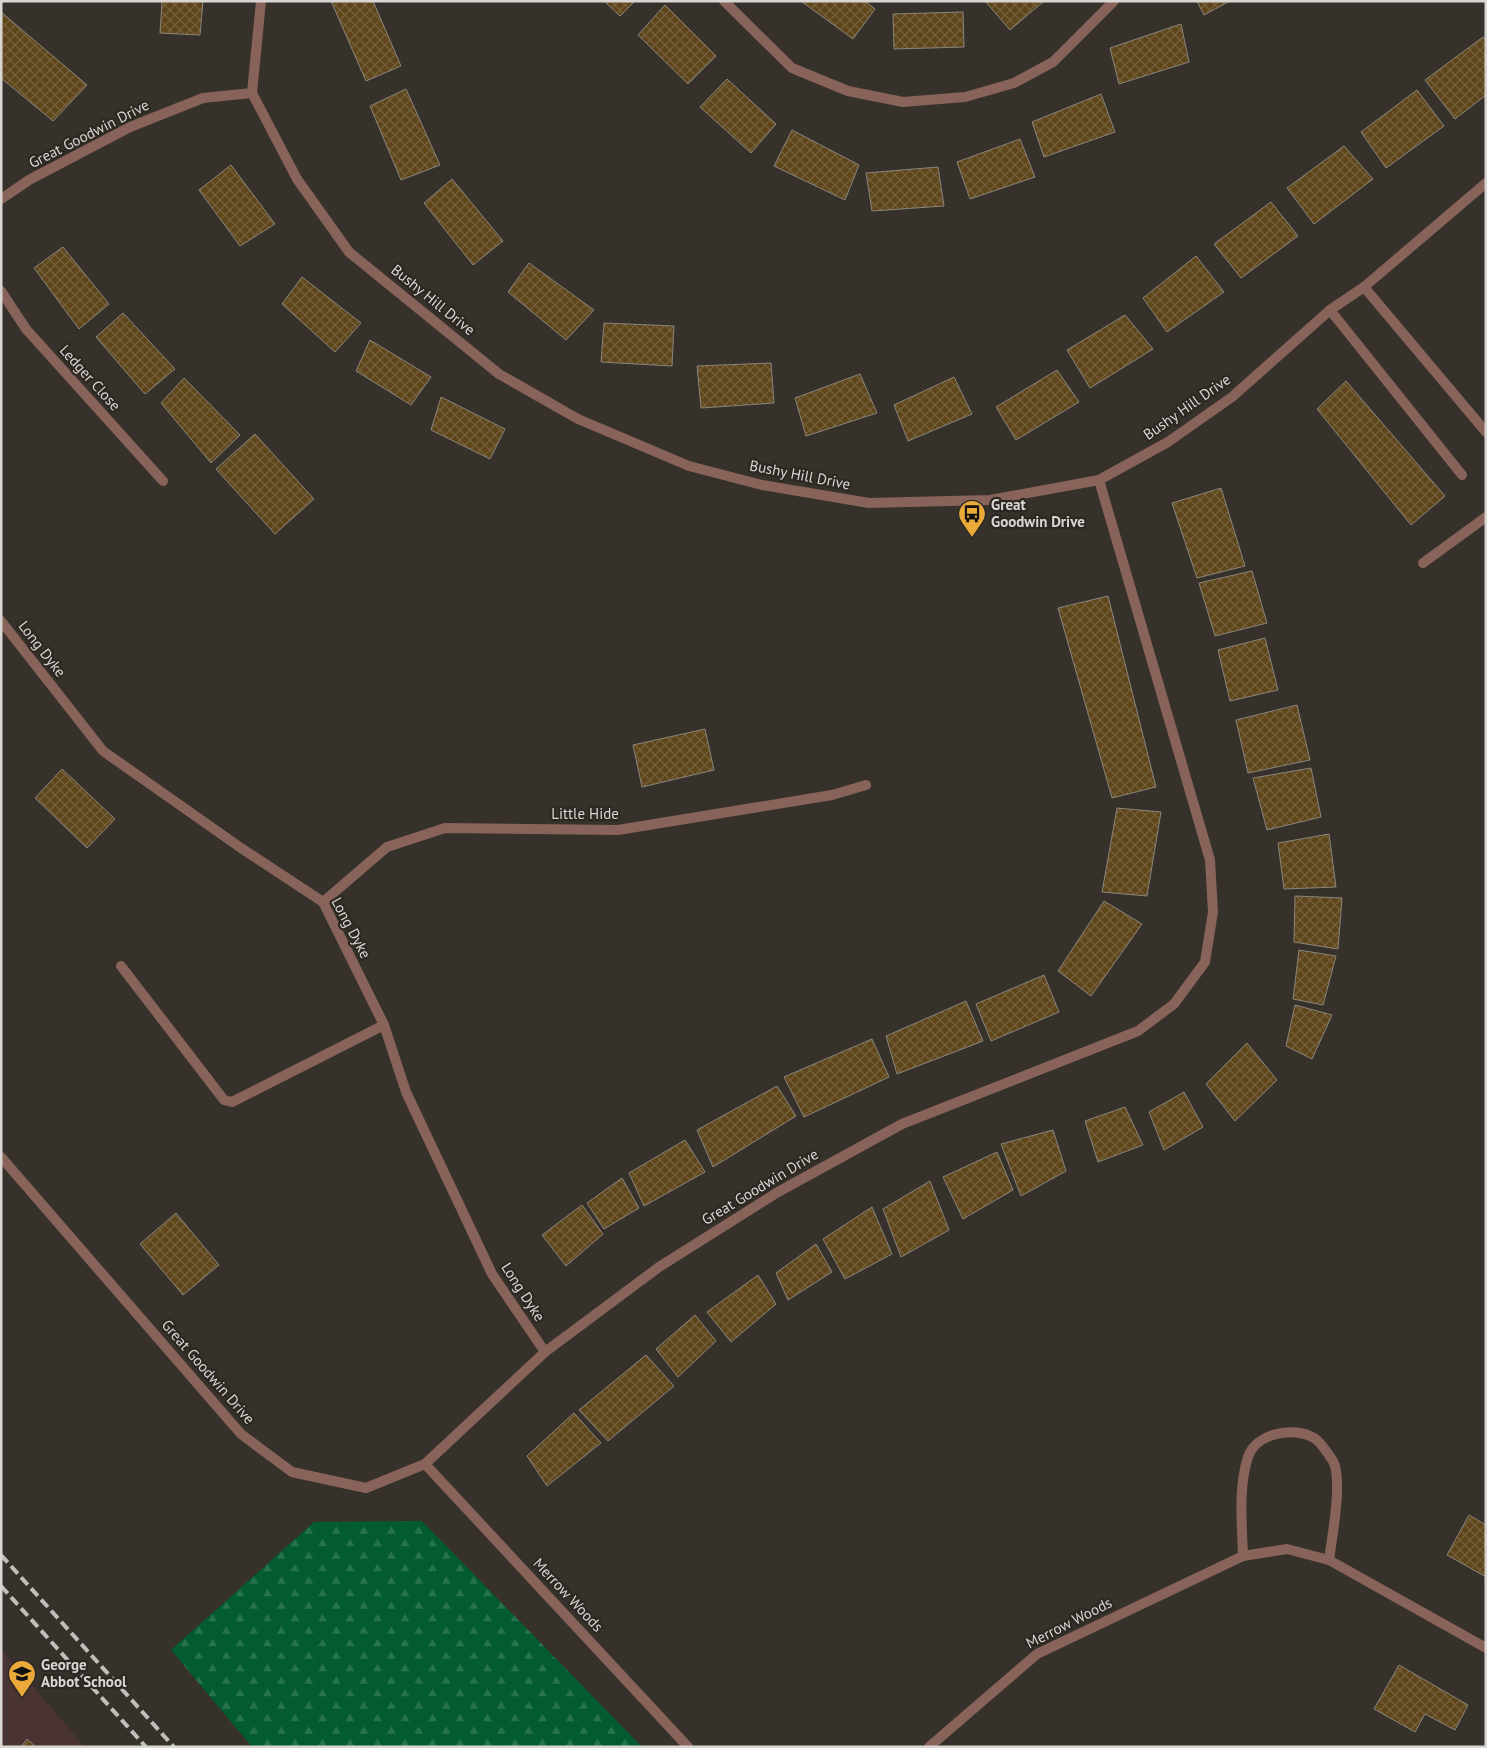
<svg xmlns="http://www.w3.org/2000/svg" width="1487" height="1748" font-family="'PT Sans',sans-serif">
  <defs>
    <pattern id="forest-firs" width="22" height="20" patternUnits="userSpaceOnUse" patternTransform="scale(1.25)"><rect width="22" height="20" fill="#035c30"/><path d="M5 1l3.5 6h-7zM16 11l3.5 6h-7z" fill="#27734d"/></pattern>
    <pattern id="building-cross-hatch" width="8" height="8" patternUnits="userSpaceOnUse" patternTransform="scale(1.25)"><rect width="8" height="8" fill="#5e461a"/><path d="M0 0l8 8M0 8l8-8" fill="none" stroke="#74603a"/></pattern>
  </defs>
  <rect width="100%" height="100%" fill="#37312c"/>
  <path fill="#493433" d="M1 1649 85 1747H1Z"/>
  <path fill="url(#forest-firs)" d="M422 1521 642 1747H252L171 1650 314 1522Z"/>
  <g fill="url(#building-cross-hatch)" stroke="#8a857d">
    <path d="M162 1H203L200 35 160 33Z"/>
    <path d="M331 1H373L401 66 366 81Z"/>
    <path d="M604 1H635L620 16Z"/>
    <path d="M801 1H865L875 9 853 39Z"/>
    <path d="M985 1H1044L1010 30Z"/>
    <path d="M1197 1H1230L1204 15Z"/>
    <path d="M665 5 716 56 688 84 638 35Z"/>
    <path d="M1 12 87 85 53 121 1 78Z"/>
    <path d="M963 12 964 47 894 49 893 14Z"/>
    <path d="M1181 24 1189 62 1119 84 1110 48Z"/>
    <path d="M1483 37 1486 41V95L1455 119 1425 80Z"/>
    <path d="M727 79 776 124 751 153 700 107Z"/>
    <path d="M406 89 440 165 401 180 370 106Z"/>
    <path d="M1417 90 1444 126 1386 168 1361 132Z"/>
    <path d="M1101 94 1115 132 1044 157 1032 122Z"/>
    <path d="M792 130 859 165 845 200 774 166Z"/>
    <path d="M1020 139 1035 177 970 199 957 162Z"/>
    <path d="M1344 146 1373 179 1314 224 1287 188Z"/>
    <path d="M231 165 275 224 240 246 199 190Z"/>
    <path d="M938 167 944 206 872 211 866 173Z"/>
    <path d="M452 179 503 241 473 265 424 203Z"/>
    <path d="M1271 202 1298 236 1241 278 1214 244Z"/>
    <path d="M63 247 109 304 79 329 34 268Z"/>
    <path d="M1196 256 1224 292 1167 332 1143 298Z"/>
    <path d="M529 263 594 310 566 340 508 292Z"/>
    <path d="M302 277 361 323 335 352 282 304Z"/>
    <path d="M123 313 175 369 145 394 96 337Z"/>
    <path d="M1125 315 1153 349 1090 388 1067 350Z"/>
    <path d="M604 323 674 326 672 366 601 362Z"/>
    <path d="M370 340 431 377 411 405 356 371Z"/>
    <path d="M771 363 774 403 701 408 697 366Z"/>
    <path d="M1057 370 1079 402 1016 440 996 407Z"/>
    <path d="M860 374 877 413 806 436 795 398Z"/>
    <path d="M954 377 972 414 908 441 894 405Z"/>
    <path d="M184 378 240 435 211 463 161 403Z"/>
    <path d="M1346 381 1445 496 1411 525 1317 409Z"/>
    <path d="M441 397 505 429 490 459 431 430Z"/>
    <path d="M255 434 314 499 275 534 216 469Z"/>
    <path d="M1221 488 1245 566 1197 578 1172 503Z"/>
    <path d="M1252 571 1267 623 1215 636 1199 583Z"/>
    <path d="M1108 596 1156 787 1112 798 1058 608Z"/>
    <path d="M1265 638 1278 690 1230 701 1218 650Z"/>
    <path d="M1297 705 1310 760 1248 773 1236 720Z"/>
    <path d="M705 729 714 770 642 787 633 745Z"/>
    <path d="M1311 768 1321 817 1267 830 1253 778Z"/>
    <path d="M62 769 115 819 87 848 35 798Z"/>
    <path d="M1117 808 1161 812 1147 896 1102 892Z"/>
    <path d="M1329 834 1336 887 1284 889 1278 843Z"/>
    <path d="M1295 896 1342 898 1338 949 1294 942Z"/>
    <path d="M1104 901 1142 924 1091 996 1058 971Z"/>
    <path d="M1299 950 1336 956 1323 1005 1293 999Z"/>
    <path d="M1044 975 1059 1012 991 1041 976 1004Z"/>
    <path d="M966 1001 983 1041 897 1074 886 1036Z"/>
    <path d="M1295 1005 1332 1015 1312 1059 1286 1046Z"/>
    <path d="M872 1039 889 1077 804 1117 784 1077Z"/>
    <path d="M1247 1043 1277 1080 1235 1121 1206 1084Z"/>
    <path d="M777 1086 796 1116 713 1167 697 1130Z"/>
    <path d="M1184 1092 1203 1127 1164 1150 1149 1112Z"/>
    <path d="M1125 1107 1143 1145 1098 1162 1085 1121Z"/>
    <path d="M1053 1130 1066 1171 1021 1196 1001 1144Z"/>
    <path d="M685 1140 705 1172 644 1206 629 1173Z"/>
    <path d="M997 1152 1013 1190 963 1219 943 1177Z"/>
    <path d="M622 1178 639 1208 604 1229 587 1203Z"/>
    <path d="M930 1181 949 1230 901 1257 883 1209Z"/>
    <path d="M582 1205 603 1234 566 1266 542 1235Z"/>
    <path d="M872 1207 892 1254 845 1279 823 1239Z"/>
    <path d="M176 1213 219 1265 183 1295 140 1244Z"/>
    <path d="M816 1244 832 1272 788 1300 776 1273Z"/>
    <path d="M758 1275 776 1304 731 1342 707 1312Z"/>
    <path d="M695 1315 716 1341 678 1377 656 1349Z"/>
    <path d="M646 1355 674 1386 608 1441 579 1410Z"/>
    <path d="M574 1413 601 1443 547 1486 527 1456Z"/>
    <path d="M1469 1515 1486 1525V1577L1447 1555Z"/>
    <path d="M1399 1665 1468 1705 1455 1730 1425 1714 1415 1732 1374 1709Z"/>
    <path d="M27 1739 36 1747H21Z"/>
  </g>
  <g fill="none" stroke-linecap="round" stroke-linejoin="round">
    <g stroke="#88635a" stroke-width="10">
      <path d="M1364 287 1486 432"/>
      <path d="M1330 310 1462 475"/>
      <path d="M1423 563 1486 517"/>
      <path d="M121 966 224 1100 232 1102 384 1025"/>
    </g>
    <g stroke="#88635a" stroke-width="10">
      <path d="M261 1 252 93 297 179 349 252 499 374 578 419 689 466 762 485 869 503 990 500 1099 480 1168 442 1232 397 1330 310 1364 287 1486 183"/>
      <path d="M724 1 792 68 848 91 903 102 965 97 1014 83 1053 62 1114 1"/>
      <path d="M1 199 29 180 130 127 203 98 252 93"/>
      <path d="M1 291 26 329 163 481"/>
      <path d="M1 621 103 751 241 848 323 902 384 1025 406 1092 492 1274 545 1352"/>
      <path d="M323 902 387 847 445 828 618 830 832 795 866 785"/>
      <path d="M1 1157 241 1434 292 1472 366 1488 425 1464 545 1352 659 1267 778 1192 902 1124 1138 1031 1174 1004 1205 962 1213 912 1210 860 1099 480"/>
      <path d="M425 1464 688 1747"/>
      <path d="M1243 1556 1287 1549 1329 1560 1486 1648"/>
      <path d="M929 1747 1037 1654 1243 1556C1242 1524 1238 1488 1248 1457 1256 1433 1294 1426 1314 1438 1320 1441 1329 1455 1333 1461 1343 1480 1332 1537 1329 1560"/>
    </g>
    <g stroke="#c2beba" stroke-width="4" stroke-dasharray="10 5" stroke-linecap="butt">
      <path d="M1 1555 174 1747"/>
      <path d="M1 1586 146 1747"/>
    </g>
  </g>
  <defs>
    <symbol id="bus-pin" viewBox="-11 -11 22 30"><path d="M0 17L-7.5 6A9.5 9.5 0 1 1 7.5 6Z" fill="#eba93a" stroke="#2d2822"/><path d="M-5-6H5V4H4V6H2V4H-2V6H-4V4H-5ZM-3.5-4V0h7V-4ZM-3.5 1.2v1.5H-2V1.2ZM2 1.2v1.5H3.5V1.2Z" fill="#111"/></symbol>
    <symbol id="school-pin" viewBox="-11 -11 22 30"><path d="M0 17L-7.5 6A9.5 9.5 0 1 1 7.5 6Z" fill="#eba93a" stroke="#2d2822"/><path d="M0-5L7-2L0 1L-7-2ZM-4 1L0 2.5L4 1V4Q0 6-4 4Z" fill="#111"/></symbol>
  </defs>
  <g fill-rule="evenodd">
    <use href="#bus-pin" x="956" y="498" width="32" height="43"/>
    <use href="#school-pin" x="6" y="1658" width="32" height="43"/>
  </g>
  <g text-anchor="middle" stroke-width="4.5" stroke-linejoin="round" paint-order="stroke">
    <g font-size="15" fill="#dad6d3" stroke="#2d2822">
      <text transform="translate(89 134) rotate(-27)" y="5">Great Goodwin Drive</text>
      <text transform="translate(433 300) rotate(39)" y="5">Bushy Hill Drive</text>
      <text transform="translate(90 378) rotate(48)" y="5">Ledger Close</text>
      <text transform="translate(1187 407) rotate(-35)" y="5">Bushy Hill Drive</text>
      <text transform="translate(800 475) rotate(11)" y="5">Bushy Hill Drive</text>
      <text transform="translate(42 649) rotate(52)" y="5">Long Dyke</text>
      <text x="585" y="819">Little Hide</text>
      <text transform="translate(351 928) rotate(62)" y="5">Long Dyke</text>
      <text transform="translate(760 1187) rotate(-31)" y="5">Great Goodwin Drive</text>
      <text transform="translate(523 1292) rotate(57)" y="5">Long Dyke</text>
      <text transform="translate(208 1372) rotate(49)" y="5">Great Goodwin Drive</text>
      <text transform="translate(568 1595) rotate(47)" y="5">Merrow Woods</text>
      <text transform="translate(1069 1623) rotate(-27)" y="5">Merrow Woods</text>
    </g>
    <g font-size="15" font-weight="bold" fill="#dad6d3" stroke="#2d2822" text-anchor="start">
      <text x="991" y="510">Great<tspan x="991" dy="17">Goodwin Drive</tspan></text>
      <text x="41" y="1670">George<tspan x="41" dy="17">Abbot School</tspan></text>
    </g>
  </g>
  <rect width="1487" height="1748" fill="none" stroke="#dad6d3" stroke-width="5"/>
</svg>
